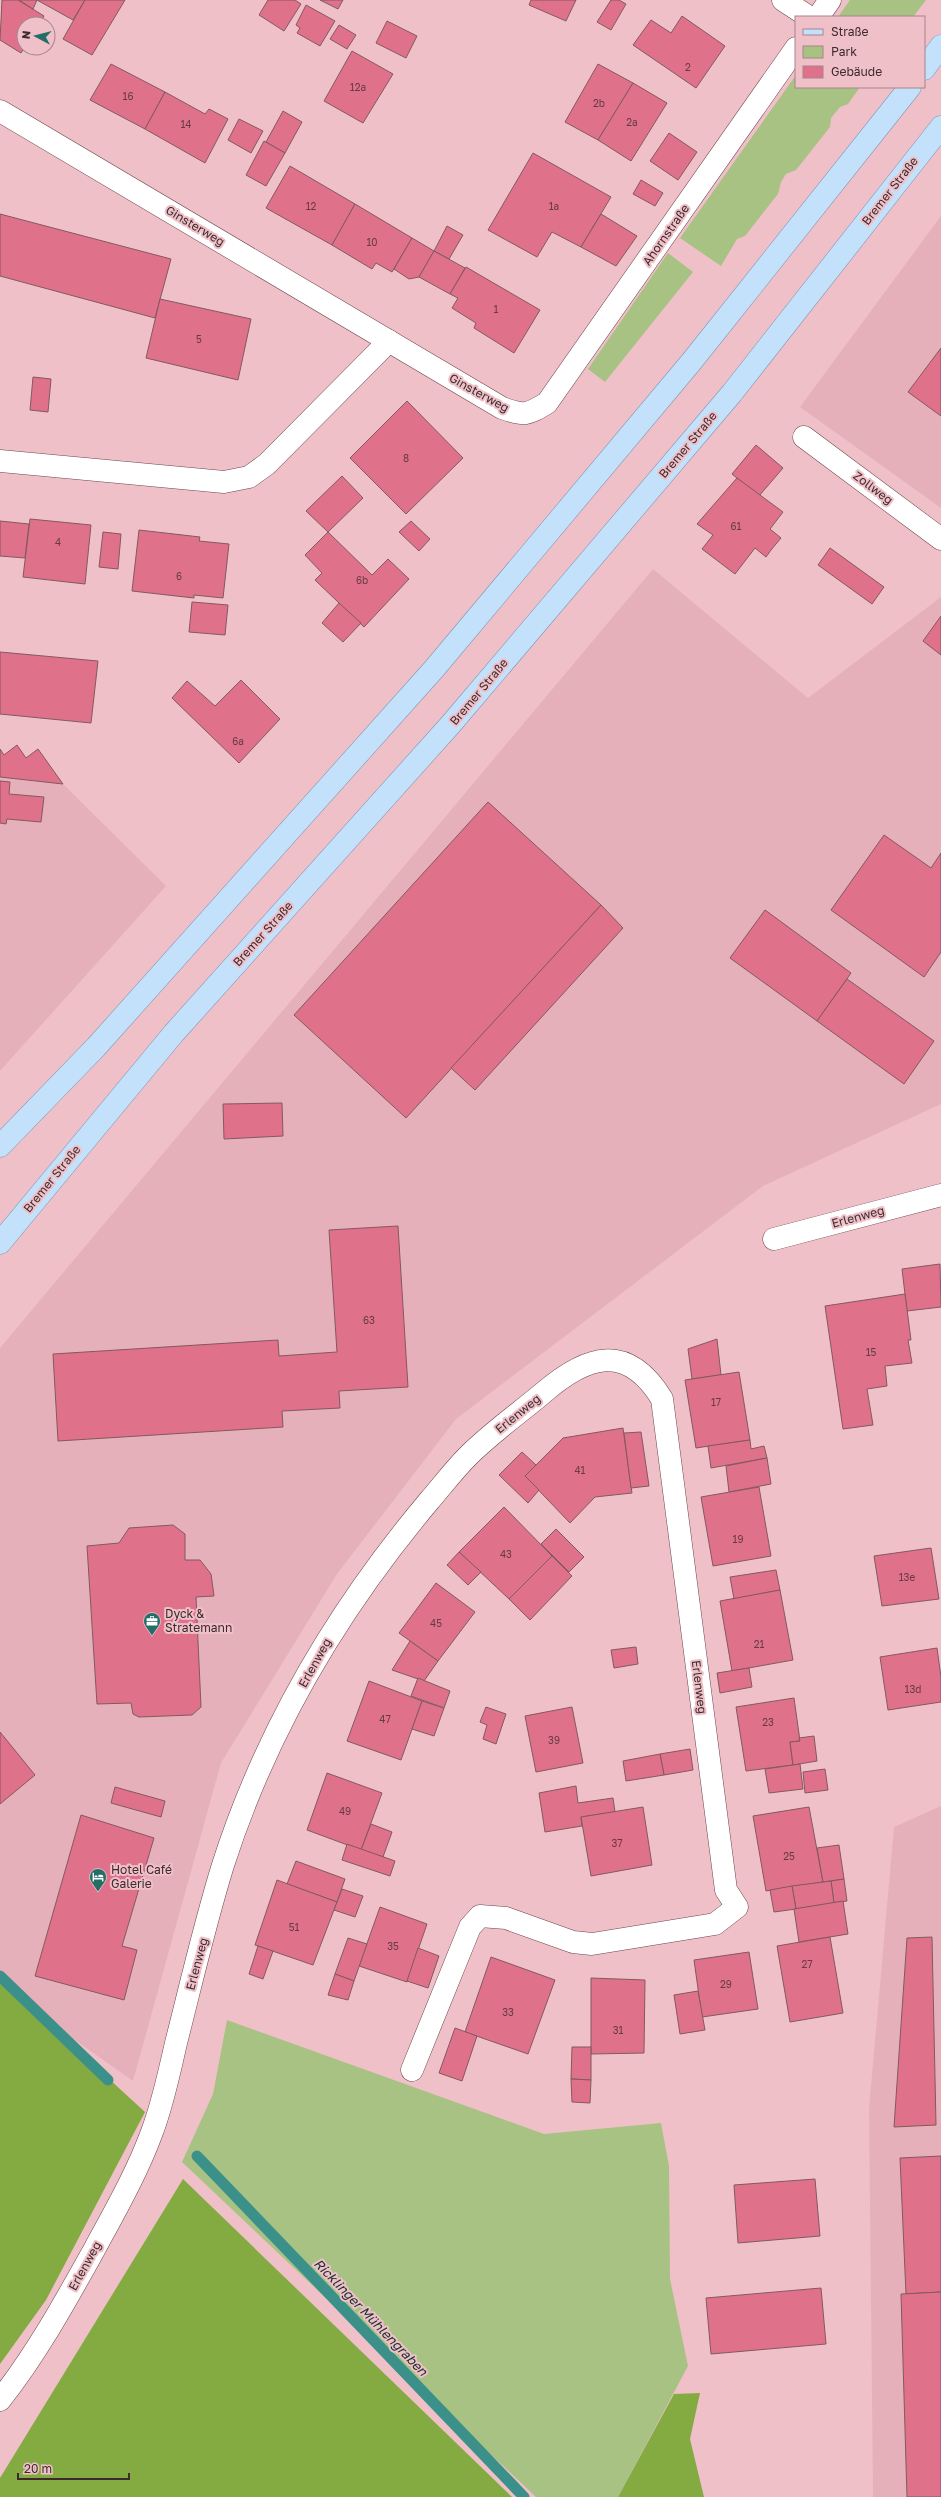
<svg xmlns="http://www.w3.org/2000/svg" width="941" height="2497" font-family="'Golos Text',sans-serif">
  <rect width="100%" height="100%" fill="#efc0c8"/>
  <g fill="#e6b0ba">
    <path d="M941 216V508L800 407Z"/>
    <path d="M653 569 808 698 941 597V1104L763 1186 456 1419 337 1574 221 1763 133 2081 0 1987V1348Z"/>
    <path d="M0 777 63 784 166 886 0 1071Z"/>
    <path d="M941 1806V2497H873L869 2108 894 1827Z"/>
  </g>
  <g fill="#a8c283">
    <path d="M850 0H926L913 17H838Z"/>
    <path d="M796 75V87H860L848 104 840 107 831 118 830 127 796 170 786 174 781 182 778 194 745 236 737 239 721 266 680 238Z"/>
    <path d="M668 253 693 272 605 382 588 369Z"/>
    <path d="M227 2020 544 2134 661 2123 669 2166 670 2279 688 2366 618 2497H536L182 2162 213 2094Z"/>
  </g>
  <g fill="#84aa42">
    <path d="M0 1979 145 2112 46 2300 0 2364Z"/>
    <path d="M183 2179 512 2497H0V2478Z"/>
    <path d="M700 2393 690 2439 704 2497H618L674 2394Z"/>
  </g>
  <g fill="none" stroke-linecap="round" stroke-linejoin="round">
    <g stroke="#3b9189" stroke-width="11">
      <path d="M0 1976 108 2080"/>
      <path d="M197 2156 524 2497"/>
    </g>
  </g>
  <g fill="#e0718b" stroke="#825960">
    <path d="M2 0H18L44 16 39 24H24V48L21 53 0 40Z"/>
    <path d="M19 0H37L33 9Z"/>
    <path d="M37 0H85L73 20Z"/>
    <path d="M85 0H125L92 55 63 39Z"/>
    <path d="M268 0H295L301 4 284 31 259 15Z"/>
    <path d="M320 0H343L338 9Z"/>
    <path d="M531 0H576L566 21 529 5Z"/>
    <path d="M611 0H619L626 4 611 30 597 22Z"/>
    <path d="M306 5 335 21 320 46 297 33 300 28 296 25Z"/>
    <path d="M682 16 725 46 696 88 633 45 651 20 671 33Z"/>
    <path d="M387 21 417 36 406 58 376 43Z"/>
    <path d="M339 25 356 35 347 49 330 39Z"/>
    <path d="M352 51 393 74 363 123 324 101Z"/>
    <path d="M111 64 165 92 145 129 90 100Z"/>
    <path d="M598 64 633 83 598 140 565 122Z"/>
    <path d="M633 83 667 103 631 161 598 140Z"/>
    <path d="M165 92 205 114 209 109 228 119 205 163 145 129Z"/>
    <path d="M283 111 302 122 285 153 266 142Z"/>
    <path d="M239 119 263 131 251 153 228 140Z"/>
    <path d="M669 133 697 152 678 180 650 161Z"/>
    <path d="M264 141 285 153 266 186 246 175Z"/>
    <path d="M533 153 611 197 581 247 552 232 537 257 488 230Z"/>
    <path d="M290 166 355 204 332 245 266 208Z"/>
    <path d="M641 180 663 193 655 206 633 194Z"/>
    <path d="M355 204 412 238 392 272 376 263 372 269 332 245Z"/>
    <path d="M0 214 171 259 155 318 0 276Z"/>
    <path d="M601 214 637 236 616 266 581 247Z"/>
    <path d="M447 226 463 235 449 259 434 251Z"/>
    <path d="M412 238 434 251 419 277 409 279 394 269Z"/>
    <path d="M434 251 465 268 450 294 419 277Z"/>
    <path d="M466 267 540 310 514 353 474 328 476 323 452 308 458 298 450 294Z"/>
    <path d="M160 299 251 319 238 380 146 358Z"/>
    <path d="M941 348V416L908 392Z"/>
    <path d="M33 377 51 379 48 412 30 410Z"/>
    <path d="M407 401 463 458 406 514 350 458Z"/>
    <path d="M756 445 783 468 759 496 732 474Z"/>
    <path d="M342 476 363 498 328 532 306 511Z"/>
    <path d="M737 478 783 512 770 529 781 538 771 550 766 557 755 548 735 574 702 549 713 535 697 524Z"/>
    <path d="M30 519 91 525 85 584 23 577Z"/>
    <path d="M0 521 29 524 25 558 0 556Z"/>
    <path d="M411 521 430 539 419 551 399 532Z"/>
    <path d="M139 530 200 537 199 541 229 544 223 598 194 595V598L132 591Z"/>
    <path d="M103 532 121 534 118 569 99 567Z"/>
    <path d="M328 532 372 575 388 559 409 579 364 627 315 580 322 573 305 555Z"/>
    <path d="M830 548 884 587 872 604 818 565Z"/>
    <path d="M192 602 228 605 225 635 189 632Z"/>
    <path d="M339 603 361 623 343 642 322 623Z"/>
    <path d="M941 616V655L923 641Z"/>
    <path d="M0 652 98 661 91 723 0 714Z"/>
    <path d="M241 680 280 719 239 763 172 698 187 681 215 706Z"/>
    <path d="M17 745 26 758 38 749 63 784 0 777V749L4 755Z"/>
    <path d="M0 781 10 782 9 794 44 797 41 822 7 819 6 824 0 823Z"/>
    <path d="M488 802 601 905 406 1118 294 1015Z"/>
    <path d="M884 835 931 868 941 853V952L924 977 831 910Z"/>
    <path d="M601 905 623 928 475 1090 451 1068Z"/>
    <path d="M765 910 851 973 817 1021 730 958Z"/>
    <path d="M847 979 934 1041 904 1084 817 1021Z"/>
    <path d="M282 1103 283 1136 224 1139 223 1104Z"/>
    <path d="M398 1226 408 1387 339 1391 340 1408 282 1411 283 1427 58 1441 53 1354 278 1340 279 1356 337 1352 329 1230Z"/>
    <path d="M940 1264 941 1307 907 1311 902 1269Z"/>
    <path d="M905 1294 911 1340H908L912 1363 885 1366 887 1386 867 1389 873 1425 843 1429 825 1306Z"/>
    <path d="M717 1339 721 1375 692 1379 688 1349Z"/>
    <path d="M739 1372 750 1440 696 1448 685 1380Z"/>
    <path d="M623 1428 632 1493 595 1497 570 1523 525 1476 563 1438Z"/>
    <path d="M641 1432 649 1486 631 1488 624 1433Z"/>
    <path d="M750 1440 751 1449 764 1446 767 1458 711 1468 708 1446Z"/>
    <path d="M522 1452 536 1465 525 1476 539 1490 528 1503 499 1475Z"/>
    <path d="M767 1458 771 1484 729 1492 726 1466Z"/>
    <path d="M759 1487 771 1556 713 1566 701 1497Z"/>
    <path d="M504 1507 552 1556 509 1599 459 1552Z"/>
    <path d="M173 1525 185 1534V1560H200L211 1574 214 1596 196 1597 201 1707 192 1715 139 1717 133 1714 131 1703 97 1704 87 1546 119 1543 129 1528Z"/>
    <path d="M556 1529 584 1557 569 1572 541 1544Z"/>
    <path d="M931 1548 939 1599 882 1606 874 1556Z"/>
    <path d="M459 1552 481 1572 468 1585 447 1565Z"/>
    <path d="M552 1556 572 1576 530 1620 509 1599Z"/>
    <path d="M776 1570 780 1590 734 1599 730 1577Z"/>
    <path d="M436 1583 475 1612 438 1661 399 1633Z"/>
    <path d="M780 1590 793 1660 732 1671 720 1601Z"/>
    <path d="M410 1641 438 1661 424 1681 392 1670Z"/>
    <path d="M636 1647 638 1664 614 1668 611 1650Z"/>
    <path d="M937 1648 941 1677V1702L888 1710 880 1657Z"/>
    <path d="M749 1668 752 1687 720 1693 717 1673Z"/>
    <path d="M418 1678 450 1691 444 1708 411 1696Z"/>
    <path d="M369 1681 422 1701 401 1760 347 1741Z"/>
    <path d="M794 1698 800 1741 790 1742 793 1765 746 1771 736 1707Z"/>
    <path d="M422 1701 444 1708 434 1736 412 1729Z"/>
    <path d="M486 1707 506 1714 496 1744 483 1739 487 1725 480 1722Z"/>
    <path d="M572 1707 583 1763 536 1772 525 1716Z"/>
    <path d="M0 1732 35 1775 0 1804Z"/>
    <path d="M814 1736 817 1761 793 1765 790 1742 800 1741 799 1738Z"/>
    <path d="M690 1749 693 1770 664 1775 660 1754Z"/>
    <path d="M660 1754 664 1775 626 1781 623 1761Z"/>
    <path d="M800 1764 803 1789 769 1793 765 1769Z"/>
    <path d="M825 1769 828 1790 805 1793 803 1772Z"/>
    <path d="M327 1773 382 1793 361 1850 307 1830Z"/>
    <path d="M576 1786 578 1803 613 1798 615 1812 581 1817 582 1826 545 1832 539 1793Z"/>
    <path d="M115 1787 165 1801 161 1817 111 1803Z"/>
    <path d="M643 1807 652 1865 591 1876 581 1817Z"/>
    <path d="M809 1807 823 1882 766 1891 753 1816Z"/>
    <path d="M81 1815 154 1838 122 1946 137 1950 124 2000 35 1976Z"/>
    <path d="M371 1824 392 1832 383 1857 361 1850Z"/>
    <path d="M347 1844 395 1861 390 1876 342 1860Z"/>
    <path d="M839 1845 844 1879 823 1882 817 1848Z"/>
    <path d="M296 1861 345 1879 337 1902 287 1884Z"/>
    <path d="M844 1879 847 1901 834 1903 831 1881Z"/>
    <path d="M277 1880 337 1902 313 1965 255 1945Z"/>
    <path d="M831 1881 834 1903 796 1909 792 1886Z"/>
    <path d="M792 1886 796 1909 774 1912 770 1890Z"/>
    <path d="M342 1889 363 1896 355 1917 334 1910Z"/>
    <path d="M843 1901 848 1934 799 1942 794 1909Z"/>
    <path d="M380 1907 427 1924 407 1982 359 1966Z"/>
    <path d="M830 1937 843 2013 790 2022 777 1946Z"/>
    <path d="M932 1937 936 2125 894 2127 907 1938Z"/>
    <path d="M348 1938 367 1944 354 1981 335 1974Z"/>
    <path d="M258 1946 273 1951 263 1979 249 1974Z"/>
    <path d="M418 1948 439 1956 428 1988 407 1981Z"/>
    <path d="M749 1952 758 2009 702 2017 694 1960Z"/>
    <path d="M491 1957 555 1980 528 2054 465 2032Z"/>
    <path d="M335 1974 354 1981 348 2000 328 1995Z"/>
    <path d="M591 1978 645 1980 644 2053 591 2054Z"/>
    <path d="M698 1991 705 2030 680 2034 674 1995Z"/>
    <path d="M455 2028 477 2036 462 2081 439 2073Z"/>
    <path d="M572 2047H591V2080L571 2079Z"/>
    <path d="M571 2079 591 2080 590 2103 572 2102Z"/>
    <path d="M941 2156V2292L906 2294 900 2158Z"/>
    <path d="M815 2179 820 2236 738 2243 734 2185Z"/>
    <path d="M821 2288 826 2344 711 2354 706 2298Z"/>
    <path d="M941 2292V2497H907L901 2294Z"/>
  </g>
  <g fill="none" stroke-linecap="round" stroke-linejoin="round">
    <defs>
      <g id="minor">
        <path d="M783 0 809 17"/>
        <path d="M818 17 830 0"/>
        <path d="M0 111 502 408C525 416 527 415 547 403L796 48"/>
        <path d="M804 437 941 539"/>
        <path d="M0 461 224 482 249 477 267 464 389 341"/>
        <path d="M774 1239 941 1195"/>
        <path d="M0 2400C37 2353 65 2302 94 2250 115 2211 137 2173 152 2132 163 2103 169 2073 176 2043 191 1984 205 1923 223 1865 266 1731 339 1608 429 1501 442 1486 454 1470 468 1456 491 1433 518 1414 543 1393 587 1355 627 1342 662 1399L726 1890 737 1907 715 1924 592 1944 573 1942 506 1918 480 1916 470 1927 412 2070"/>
      </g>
      <g id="major">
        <path d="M924 69 941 46"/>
        <path d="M0 1146 96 1047 434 669 692 361 910 87"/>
        <path d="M0 1243 174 1033 451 724 732 393 941 127"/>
      </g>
    </defs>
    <use href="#minor" stroke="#6c454d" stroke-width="23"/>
    <use href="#major" stroke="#7b94b2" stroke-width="23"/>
    <use href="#minor" stroke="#fff" stroke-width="22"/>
    <use href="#major" stroke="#c4e1fb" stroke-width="22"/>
  </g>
  <defs>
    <symbol id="office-pin" viewBox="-11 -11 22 30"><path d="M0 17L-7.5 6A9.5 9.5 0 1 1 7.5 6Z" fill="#256e67" stroke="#efc0c8"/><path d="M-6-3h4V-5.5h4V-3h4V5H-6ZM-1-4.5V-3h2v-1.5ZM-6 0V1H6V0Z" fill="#fff"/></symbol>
    <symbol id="hotel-pin" viewBox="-11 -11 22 30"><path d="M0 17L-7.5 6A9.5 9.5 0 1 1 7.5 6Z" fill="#256e67" stroke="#efc0c8"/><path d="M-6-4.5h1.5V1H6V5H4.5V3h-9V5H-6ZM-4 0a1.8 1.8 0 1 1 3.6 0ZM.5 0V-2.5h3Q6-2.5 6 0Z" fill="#fff"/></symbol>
  </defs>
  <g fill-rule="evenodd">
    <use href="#office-pin" x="142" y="1611" width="20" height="27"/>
    <use href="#hotel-pin" x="88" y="1867" width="20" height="27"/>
  </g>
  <g text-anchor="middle" stroke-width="4" stroke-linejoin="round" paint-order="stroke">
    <g font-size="10" fill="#653c44">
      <text x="688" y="71">2</text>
      <text x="358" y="91">12a</text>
      <text x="128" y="100">16</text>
      <text x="599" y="107">2b</text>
      <text x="632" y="126">2a</text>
      <text x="186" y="128">14</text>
      <text x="311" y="210">12</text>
      <text x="554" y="210">1a</text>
      <text x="372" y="246">10</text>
      <text x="496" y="313">1</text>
      <text x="199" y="343">5</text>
      <text x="406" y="462">8</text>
      <text x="736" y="530">61</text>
      <text x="58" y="546">4</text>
      <text x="179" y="580">6</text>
      <text x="362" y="584">6b</text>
      <text x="238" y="745">6a</text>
      <text x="369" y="1324">63</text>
      <text x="871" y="1356">15</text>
      <text x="716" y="1406">17</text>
      <text x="580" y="1474">41</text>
      <text x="738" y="1543">19</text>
      <text x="506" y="1558">43</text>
      <text x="907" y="1581">13e</text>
      <text x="436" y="1627">45</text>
      <text x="759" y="1648">21</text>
      <text x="913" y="1693">13d</text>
      <text x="385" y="1723">47</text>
      <text x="768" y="1726">23</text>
      <text x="554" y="1744">39</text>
      <text x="345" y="1815">49</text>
      <text x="617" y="1847">37</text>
      <text x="789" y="1860">25</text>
      <text x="294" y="1931">51</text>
      <text x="393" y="1950">35</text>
      <text x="807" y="1968">27</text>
      <text x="726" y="1988">29</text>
      <text x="508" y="2016">33</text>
      <text x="618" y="2034">31</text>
    </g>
    <g font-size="12" fill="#3c2a2d" stroke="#efc0c8">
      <text transform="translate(890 191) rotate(-52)" y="4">Bremer Straße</text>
      <text transform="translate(195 226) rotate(31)" y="4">Ginsterweg</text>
      <text transform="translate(666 235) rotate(-55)" y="4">Ahornstraße</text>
      <text transform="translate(479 393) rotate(29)" y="4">Ginsterweg</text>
      <text transform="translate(688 445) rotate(-50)" y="4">Bremer Straße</text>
      <text transform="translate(873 488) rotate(37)" y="4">Zollweg</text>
      <text transform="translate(479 692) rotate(-50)" y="4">Bremer Straße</text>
      <text transform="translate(263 934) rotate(-48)" y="4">Bremer Straße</text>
      <text transform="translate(52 1179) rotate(-51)" y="4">Bremer Straße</text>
      <text transform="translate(858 1217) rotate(-15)" y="4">Erlenweg</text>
      <text transform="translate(518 1414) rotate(-39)" y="4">Erlenweg</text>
      <text transform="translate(315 1663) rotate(-61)" y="4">Erlenweg</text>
      <text transform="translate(699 1687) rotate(83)" y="4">Erlenweg</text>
      <text transform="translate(197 1964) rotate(-75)" y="4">Erlenweg</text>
      <text transform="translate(85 2266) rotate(-61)" y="4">Erlenweg</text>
    </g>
    <g font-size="12" fill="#3c2a2d" stroke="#efc0c8" text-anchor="start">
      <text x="165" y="1618">Dyck &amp;<tspan x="165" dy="14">Stratemann</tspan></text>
      <text x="111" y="1874">Hotel Café<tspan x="111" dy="14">Galerie</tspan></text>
    </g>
    <g font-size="13" font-style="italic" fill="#15302e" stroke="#efc0c8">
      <text transform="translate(371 2317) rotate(46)" y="5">Ricklinger Mühlengraben</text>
    </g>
  </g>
  <rect x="795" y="16" width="130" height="72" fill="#efc0c8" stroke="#a7848a"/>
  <rect x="803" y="29" width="20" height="6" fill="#c4e1fb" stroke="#a7848a"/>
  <text x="831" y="36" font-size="12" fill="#3c2a2d">Straße</text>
  <rect x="803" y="46" width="20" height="12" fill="#a8c283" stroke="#a7848a"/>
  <text x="831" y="56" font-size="12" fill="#3c2a2d">Park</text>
  <rect x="803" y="66" width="20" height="12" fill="#e0718b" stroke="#a7848a"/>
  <text x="831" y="76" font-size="12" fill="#3c2a2d">Gebäude</text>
  <g transform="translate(36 36) rotate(277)"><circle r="19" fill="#efc0c8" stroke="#a7848a"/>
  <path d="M0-3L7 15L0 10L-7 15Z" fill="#256e67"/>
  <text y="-6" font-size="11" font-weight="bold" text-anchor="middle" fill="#3c2a2d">N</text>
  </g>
  <path d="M18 2473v6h111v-6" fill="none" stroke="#3c2a2d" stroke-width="2"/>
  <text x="24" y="2473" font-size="12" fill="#3c2a2d" stroke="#efc0c8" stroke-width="3" paint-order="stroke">20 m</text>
</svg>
